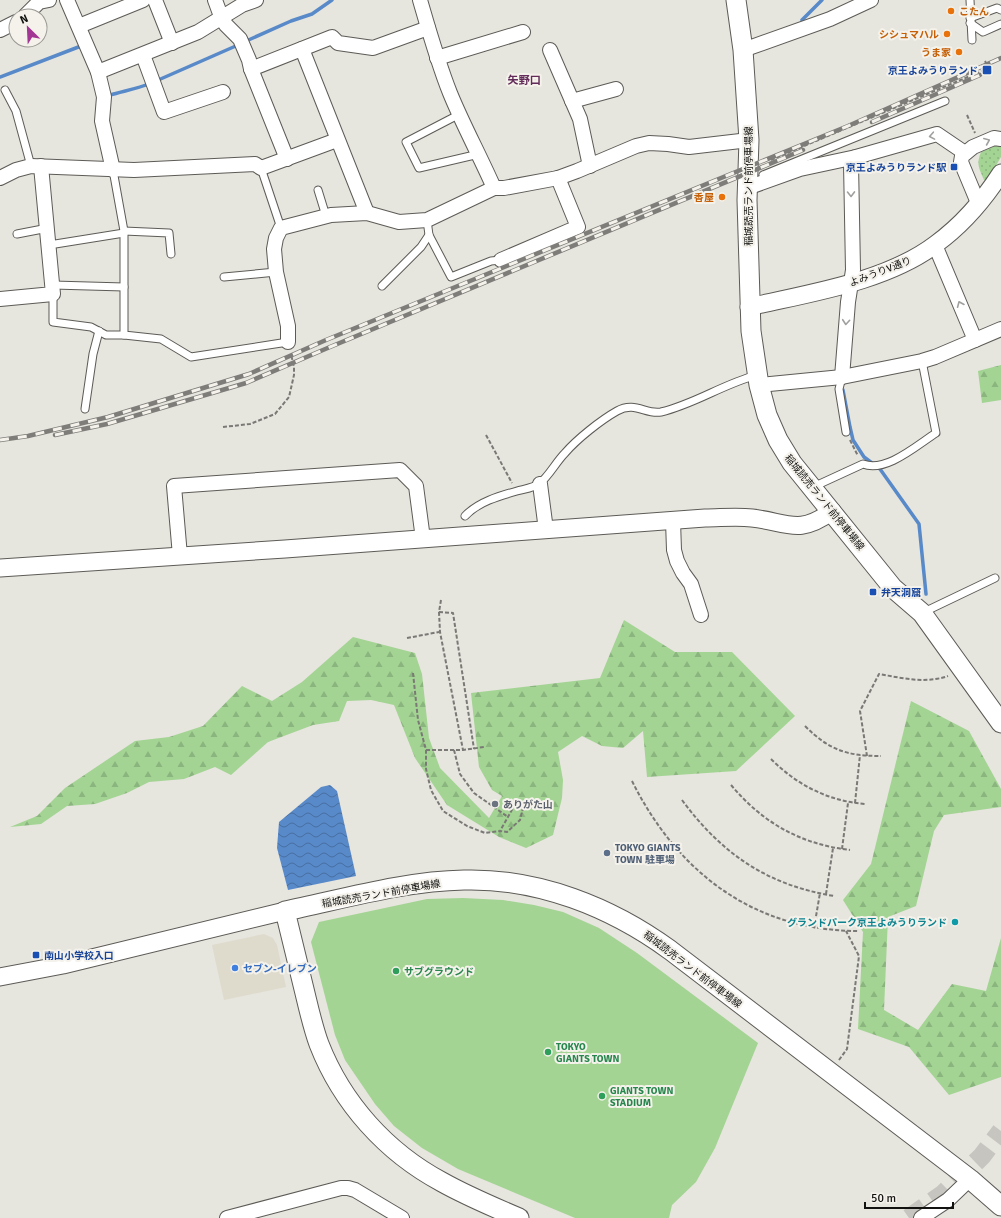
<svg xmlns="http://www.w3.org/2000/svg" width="1001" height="1218" font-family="Signika,'Noto Sans JP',sans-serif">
  <defs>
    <pattern id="grass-dots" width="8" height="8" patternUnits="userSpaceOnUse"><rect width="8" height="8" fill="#a3d493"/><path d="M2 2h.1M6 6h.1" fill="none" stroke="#8bb57e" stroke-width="1.8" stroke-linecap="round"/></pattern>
    <pattern id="forest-firs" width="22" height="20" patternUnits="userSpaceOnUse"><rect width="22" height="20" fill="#a3d493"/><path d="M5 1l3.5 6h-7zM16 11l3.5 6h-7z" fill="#8bb57e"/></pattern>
    <pattern id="water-waves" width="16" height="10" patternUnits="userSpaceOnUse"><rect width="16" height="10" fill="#5889c9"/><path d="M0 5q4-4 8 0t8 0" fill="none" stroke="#476fa2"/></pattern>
  </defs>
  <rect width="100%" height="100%" fill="#e6e5de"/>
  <path fill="#dedbcd" d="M264 934 273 938 277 945 286 987 224 1000 212 945Z"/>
  <path fill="url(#grass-dots)" d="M997 145H1001V157L988 179 985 180H984C979 168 976 164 981 152Z"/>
  <g fill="url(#forest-firs)">
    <path d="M1001 365V400L982 403 978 371Z"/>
    <path d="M624 620 675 652H732L795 716 736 771 647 777 643 731 623 748 602 746 582 736 558 752 563 780 562 798 553 835 526 848 499 837 447 805 415 758 394 705 371 700 347 701 339 721 313 725 268 742 231 775 215 767 184 779 149 782 127 793 95 804 67 806 41 824 10 827 37 816 65 788 135 741 169 737 203 726 242 686 272 701 302 682 353 637 415 653 422 674 429 738 440 768 489 818 502 796 492 790 479 767 471 693 600 678Z"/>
    <path d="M911 701 969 731 1001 789V807L944 815 934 831 916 906 888 917 884 1010 918 1030 952 984 986 991 1001 938V1077L949 1095 909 1047 858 1029 863 932 843 900 871 864Z"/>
  </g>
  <path fill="#a3d493" d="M463 898 503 900 534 905 563 912 599 928 637 953 758 1043 715 1148 696 1182 672 1205 669 1218H575L458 1169 422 1148 394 1126 375 1104 345 1060 335 1035 311 942 319 922 427 899Z"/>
  <path fill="url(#water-waves)" d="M330 785 337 791 356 876 288 890 277 848 279 822 321 787Z"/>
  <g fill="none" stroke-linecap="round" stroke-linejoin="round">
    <g stroke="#5889c9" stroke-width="3.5">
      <path d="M802 20 822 0"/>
      <path d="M244 42 291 21 312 14 332 0"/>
      <path d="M0 77 81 46 82 48"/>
      <path d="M156 81 238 45"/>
      <path d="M110 95C123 91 137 89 151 83"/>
      <path d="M843 390 850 427 853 440 864 457 880 469 919 524 926 594"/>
    </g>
    <path stroke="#c6c5bf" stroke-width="19" stroke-dasharray="19 10" stroke-linecap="butt" d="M909 1218 943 1194 982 1156 1001 1131"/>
    <defs>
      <g id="service">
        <path d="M970 0 972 40"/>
        <path d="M970 18 997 8 1001 10"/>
        <path d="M970 23 983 32 1001 24"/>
        <path d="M5 90 16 111 31 166"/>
        <path d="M460 114 406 142 419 168 479 154"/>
        <path d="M261 168 281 228"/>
        <path d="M113 170 124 231V335L161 339 191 357 288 342"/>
        <path d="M763 175 945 101"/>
        <path d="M318 190 326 216"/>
        <path d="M427 220 429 235 451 277 491 261 501 260"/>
        <path d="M124 231 169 233 171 254"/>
        <path d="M17 234 48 228"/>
        <path d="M49 245 124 233"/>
        <path d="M224 277 276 272"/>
        <path d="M53 285 124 287"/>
        <path d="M382 286 421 247 429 235"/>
        <path d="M53 294V322L91 327 106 335H124"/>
        <path d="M842 377 839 389 846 432"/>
        <path d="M85 409 93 354 99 331"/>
        <path d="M813 487 863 464C886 473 917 445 936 433L922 361"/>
        <path d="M465 516C478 502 499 496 517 491 524 489 534 488 540 483 549 476 556 462 565 453 577 439 601 420 617 411 635 401 646 415 661 412 695 404 723 384 757 375"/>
        <path d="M924 612 995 578"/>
      </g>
      <g id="minor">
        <path d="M67 0 98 72 104 97 102 121 113 170"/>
        <path d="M155 0 172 43"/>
        <path d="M215 0 222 19 226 25 240 39 249 60 251 69 287 159"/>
        <path d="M420 0C429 31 438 63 450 93 463 125 480 156 494 188"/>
        <path d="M25 16 39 2 49 0"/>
        <path d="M79 26 143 0"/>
        <path d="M0 30 16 22"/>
        <path d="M302 49 367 213"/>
        <path d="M550 50 580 119 590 166"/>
        <path d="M743 50 830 19 871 0"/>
        <path d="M143 55 164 112 223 92"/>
        <path d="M437 58 523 32"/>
        <path d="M251 69 332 37 338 43 373 48 428 28"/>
        <path d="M98 72 198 32 242 5 256 0"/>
        <path d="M572 101 616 89"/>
        <path d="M0 178 16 170 31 166 134 170 255 164 261 168 337 140"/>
        <path d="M747 188 800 169 856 157 937 134 965 153"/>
        <path d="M981 202 976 198 961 162 962 156 973 147 994 138 1001 139"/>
        <path d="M935 245 975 340"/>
        <path d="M501 260 578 227 558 178"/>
        <path d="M0 299 53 294 41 166"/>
        <path d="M288 342V326L276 272 274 249 276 238 281 228 331 215 367 213 399 222 427 220 494 188H504L558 178 577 171 636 146 649 143 668 144 689 147 749 140"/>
        <path d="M842 377 848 302 853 270 851 163 856 157"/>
        <path d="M759 385 842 377 922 361 935 357 1001 329"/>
        <path d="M540 484 546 530"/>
        <path d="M673 521 674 550 677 561 683 573 691 584 701 615"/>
        <path d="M180 556 174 486 400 470 416 486 423 539"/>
        <path d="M227 1218 341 1188H348L355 1190 402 1218"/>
        <path d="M921 1218 948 1200 970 1179"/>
      </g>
      <g id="tertiary">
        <path d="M749 307C809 293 886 282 936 244 962 225 983 201 1001 173"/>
        <path d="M0 568 285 549 705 518C720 518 736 516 752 518 787 522 799 536 832 511"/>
        <path d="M0 977 63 965 285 911"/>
      </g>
      <g id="secondary">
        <path d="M736 0 743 50 749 140 747 200 751 331 759 385 767 415 778 440 792 463 893 588 922 613 1001 723"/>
        <path d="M519 1218C493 1207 467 1196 442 1182 386 1152 342 1103 319 1044 312 1025 308 1005 303 985 297 961 291 936 285 911 343 899 405 881 464 880 538 878 611 907 670 950L970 1179 1001 1206"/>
      </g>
    </defs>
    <use href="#service" stroke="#5d5b56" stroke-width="9"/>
    <use href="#minor" stroke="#5d5b56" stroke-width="16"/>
    <use href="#tertiary" stroke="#5d5b56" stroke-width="19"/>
    <use href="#secondary" stroke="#5d5b56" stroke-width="21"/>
    <g stroke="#7a7975" stroke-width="2" stroke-dasharray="4 2" stroke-linecap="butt">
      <path d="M985 61 991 73"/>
      <path d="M967 115 975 133"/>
      <path d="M771 160 989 68"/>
      <path d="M223 427 250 424 275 414 289 397 294 375V367L291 354"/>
      <path d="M486 435 512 483"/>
      <path d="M850 440 858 456"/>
      <path d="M441 600 439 612 440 632 463 750"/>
      <path d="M439 612 453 613 474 749"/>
      <path d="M407 638 439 632"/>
      <path d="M413 673 418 720 426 750V769L431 790 443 811 467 826 485 833 500 831 507 832 520 820 524 804 517 801 500 831"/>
      <path d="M805 726C829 750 847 756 881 756"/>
      <path d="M426 750H463L484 747"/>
      <path d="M454 750 460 774 474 793 508 817"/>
      <path d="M867 756 860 711 879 674C902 678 925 684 948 676"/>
      <path d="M771 759C797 785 828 801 865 804"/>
      <path d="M632 781C678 873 754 931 859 931"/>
      <path d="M731 785C763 823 800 844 850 850"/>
      <path d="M682 800C722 854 767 885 834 896"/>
      <path d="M855 803 860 755"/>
      <path d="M842 849 848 803"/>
      <path d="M826 894 833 848"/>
      <path d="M814 928 820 893"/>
      <path d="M839 1060 847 1049 859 956 846 931"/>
    </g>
    <use href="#service" stroke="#fff" stroke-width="7"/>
    <use href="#minor" stroke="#fff" stroke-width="14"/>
    <use href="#tertiary" stroke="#fff" stroke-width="17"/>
    <use href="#secondary" stroke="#fff" stroke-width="19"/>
    <defs>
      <g id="rail">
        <path d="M872 122 980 75"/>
        <path d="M55 435 107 424 246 383 330 347 803 150"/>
        <path d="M0 440 28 436 108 417 249 374 326 340 848 126 1001 58"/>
      </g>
    </defs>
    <use href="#rail" stroke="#7e7d79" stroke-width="4.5"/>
    <use href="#rail" stroke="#f4f2eb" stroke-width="3" stroke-dasharray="9" stroke-linecap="butt"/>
  </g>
  <defs><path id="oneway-chevron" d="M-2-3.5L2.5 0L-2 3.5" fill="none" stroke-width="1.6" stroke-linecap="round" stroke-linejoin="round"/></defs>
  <g stroke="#a0a09f">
    <use href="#oneway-chevron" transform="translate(932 136) rotate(170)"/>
    <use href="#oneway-chevron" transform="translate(987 141) rotate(-23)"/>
    <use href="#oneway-chevron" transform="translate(851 194) rotate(89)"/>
    <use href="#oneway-chevron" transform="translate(960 304) rotate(-113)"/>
    <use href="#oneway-chevron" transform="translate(846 322) rotate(95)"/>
  </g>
  <g fill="#e8710a" stroke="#f4f2eb" stroke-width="1.5">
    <circle cx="951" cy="11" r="4"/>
    <circle cx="947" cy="34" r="4"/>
    <circle cx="959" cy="52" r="4"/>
    <circle cx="722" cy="197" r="4"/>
  </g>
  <g fill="#1a4fb4" stroke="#f4f2eb" stroke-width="1.5">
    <rect x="982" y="65" width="10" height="10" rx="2"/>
    <rect x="950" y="163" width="8" height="8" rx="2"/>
    <rect x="869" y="588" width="8" height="8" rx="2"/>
    <rect x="32" y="951" width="8" height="8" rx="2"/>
  </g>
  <circle fill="#6b7280" stroke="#f4f2eb" stroke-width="1.5" cx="495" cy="804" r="4"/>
  <circle fill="#5c6f8a" stroke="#f4f2eb" stroke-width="1.5" cx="607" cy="853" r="4"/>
  <circle fill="#0f9aa8" stroke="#f4f2eb" stroke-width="1.5" cx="955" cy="922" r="4"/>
  <circle fill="#3f7fe0" stroke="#f4f2eb" stroke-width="1.5" cx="235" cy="968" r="4"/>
  <g fill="#2e9e5b" stroke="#f4f2eb" stroke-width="1.5">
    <circle cx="396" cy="971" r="4"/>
    <circle cx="548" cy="1052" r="4"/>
    <circle cx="602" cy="1096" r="4"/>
  </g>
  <g text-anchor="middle" stroke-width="4" stroke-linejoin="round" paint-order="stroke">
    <g font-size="10" font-weight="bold" fill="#c56008" stroke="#f4f2eb" text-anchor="end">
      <text x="959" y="15" text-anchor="start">こたん</text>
      <text x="939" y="38">シシュマハル</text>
      <text x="951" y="56">うま家</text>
      <text x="714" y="201">香屋</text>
    </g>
    <g font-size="10" font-weight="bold" fill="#164399" stroke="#f4f2eb" text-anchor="end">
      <text x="978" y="74">京王よみうりランド</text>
      <text x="946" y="171">京王よみうりランド駅</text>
      <text x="881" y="596" text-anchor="start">弁天洞窟</text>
      <text x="44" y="959" text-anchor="start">南山小学校入口</text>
    </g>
    <g font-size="10" fill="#121210" stroke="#f4f2eb">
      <text transform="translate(748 186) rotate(-90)" y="4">稲城読売ランド前停車場線</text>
      <text transform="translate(880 271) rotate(-21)" y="4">よみうりV通り</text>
      <text transform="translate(825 502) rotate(51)" y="4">稲城読売ランド前停車場線</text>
      <text transform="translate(381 893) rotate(-10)" y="4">稲城読売ランド前停車場線</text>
      <text transform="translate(693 969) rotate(37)" y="4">稲城読売ランド前停車場線</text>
    </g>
    <g font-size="10" font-weight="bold" fill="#5b616d" stroke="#f4f2eb" text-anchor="start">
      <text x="503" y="808">ありがた山</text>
    </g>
    <g font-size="10" font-weight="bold" fill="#4e5e75" stroke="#f4f2eb" text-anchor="start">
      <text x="615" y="851">TOKYO GIANTS<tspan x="615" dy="12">TOWN 駐車場</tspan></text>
    </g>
    <g font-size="10" font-weight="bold" fill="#0d838f" stroke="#f4f2eb" text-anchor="end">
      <text x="947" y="926">グランドパーク京王よみうりランド</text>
    </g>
    <g font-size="10" font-weight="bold" fill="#366cbe" stroke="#f4f2eb" text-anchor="start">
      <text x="243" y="972">セブン-イレブン</text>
    </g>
    <g font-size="10" font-weight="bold" fill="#27864d" stroke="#f4f2eb" text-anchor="start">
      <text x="404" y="975">サブグラウンド</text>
      <text x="556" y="1050">TOKYO<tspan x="556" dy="12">GIANTS TOWN</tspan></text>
      <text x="610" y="1094">GIANTS TOWN<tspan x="610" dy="12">STADIUM</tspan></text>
    </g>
    <g font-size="11" font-weight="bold" fill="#622b59" stroke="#f4f2eb">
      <text x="524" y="84">矢野口</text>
    </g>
  </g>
  <g transform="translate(28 28) rotate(336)"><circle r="19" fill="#f4f2eb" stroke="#9a9893"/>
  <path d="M0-3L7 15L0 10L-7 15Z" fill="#a33594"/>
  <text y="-6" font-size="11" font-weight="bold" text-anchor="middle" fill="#121210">N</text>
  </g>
  <path d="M865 1202v6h88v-6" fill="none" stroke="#121210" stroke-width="2"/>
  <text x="871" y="1202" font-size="12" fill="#121210" stroke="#f4f2eb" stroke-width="3" paint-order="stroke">50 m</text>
</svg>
